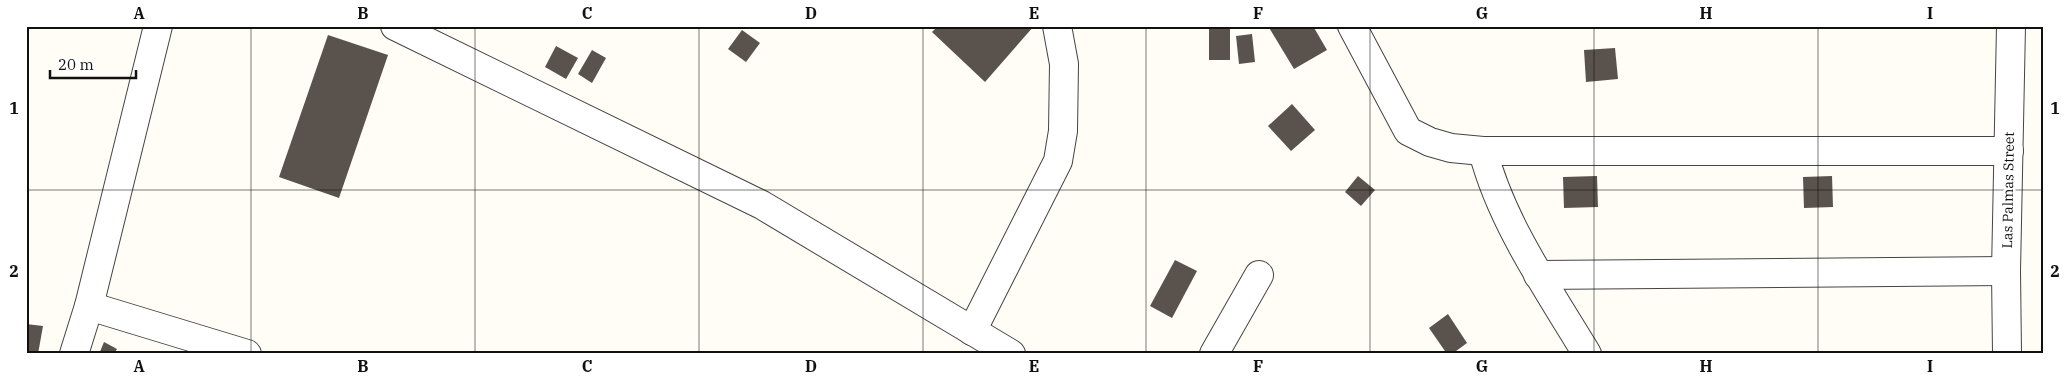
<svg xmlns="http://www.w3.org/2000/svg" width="2069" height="380" font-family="'IBM Plex Serif',serif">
  <rect width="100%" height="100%" fill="#fffdf5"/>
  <g fill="#5a524d">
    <path d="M938 26H1034L985 82 932 32Z"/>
    <path d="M1268 26H1313L1327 50 1294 69Z"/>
    <rect x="1209" y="29" width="21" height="31"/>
    <path d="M742 30 760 43 746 62 728 49Z"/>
    <path d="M1252 34 1255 62 1239 64 1236 36Z"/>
    <path d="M328 35 388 55 339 198 279 177Z"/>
    <path d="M556 46 578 58 566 79 545 67Z"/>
    <path d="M1615 48 1618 79 1586 82 1584 50Z"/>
    <path d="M592 50 606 58 592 83 578 74Z"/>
    <path d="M1292 104 1315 130 1291 151 1268 126Z"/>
    <path d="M1358 176 1375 190 1361 206 1345 192Z"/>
    <path d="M1597 176 1598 207 1564 208 1563 177Z"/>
    <path d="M1832 176 1833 207 1804 208 1803 177Z"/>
    <path d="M1175 260 1197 271 1172 318 1150 306Z"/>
    <path d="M1448 314 1467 343 1452 354H1447L1429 328Z"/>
    <path d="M26 324 43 326 38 354H26Z"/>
    <path d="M104 342 117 349 114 354H99Z"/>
  </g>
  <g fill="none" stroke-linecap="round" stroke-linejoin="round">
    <defs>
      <g id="minor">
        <path d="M395 26 762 205 1011 354"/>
        <path d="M1352 26 1408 131 1430 142 1451 148 1483 151H2009"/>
        <path d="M1483 151C1501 222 1549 291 1587 354"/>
        <path d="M1538 275 2006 271"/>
        <path d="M89 306 247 354"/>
        <path d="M972 331 1058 161 1063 131 1064 64 1057 26"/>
        <path d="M74 354 89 306 158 26"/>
        <path d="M1214 354 1259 275"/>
        <path d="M2007 354 2006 271 2011 26"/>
      </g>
    </defs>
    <use href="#minor" stroke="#444" stroke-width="30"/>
    <use href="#minor" stroke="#fff" stroke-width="28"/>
  </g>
  <path fill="none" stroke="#111" stroke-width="1" stroke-opacity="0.55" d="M251 26V354M475 26V354M699 26V354M923 26V354M1146 26V354M1370 26V354M1594 26V354M1818 26V354M26 190H2043"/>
  <g text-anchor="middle" stroke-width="5" stroke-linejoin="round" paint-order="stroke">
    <g font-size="14" fill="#111" stroke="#fff">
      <text transform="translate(2008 190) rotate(-89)" y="5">Las Palmas Street</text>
    </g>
  </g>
  <rect width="2069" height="380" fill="none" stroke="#ffffff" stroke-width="55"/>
  <path d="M50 70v8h86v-8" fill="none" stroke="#111111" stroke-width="2.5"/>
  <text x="58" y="70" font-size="15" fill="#111111" stroke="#ffffff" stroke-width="4" paint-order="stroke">20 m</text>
  <rect x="28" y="28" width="2014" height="324" fill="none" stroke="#111" stroke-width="2"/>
  <g font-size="16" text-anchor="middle" font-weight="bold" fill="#111">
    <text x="139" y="19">A</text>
    <text x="363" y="19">B</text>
    <text x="587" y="19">C</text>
    <text x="811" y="19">D</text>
    <text x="1034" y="19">E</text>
    <text x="1258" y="19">F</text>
    <text x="1482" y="19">G</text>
    <text x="1706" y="19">H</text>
    <text x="1930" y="19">I</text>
    <text x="14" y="114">1</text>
    <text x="2055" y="114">1</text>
    <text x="14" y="277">2</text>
    <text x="2055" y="277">2</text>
    <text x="139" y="372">A</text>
    <text x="363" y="372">B</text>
    <text x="587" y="372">C</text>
    <text x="811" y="372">D</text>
    <text x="1034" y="372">E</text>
    <text x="1258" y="372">F</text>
    <text x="1482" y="372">G</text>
    <text x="1706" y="372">H</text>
    <text x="1930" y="372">I</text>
  </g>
</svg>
